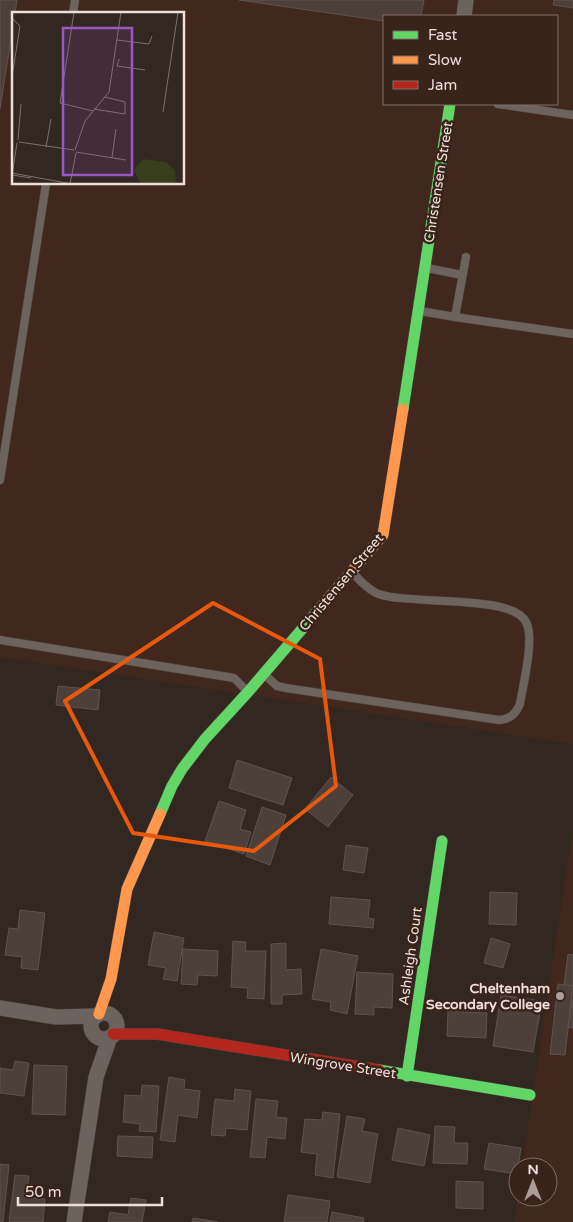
<svg xmlns="http://www.w3.org/2000/svg" width="573" height="1222" font-family="'Varela Round',sans-serif">
  <rect width="100%" height="100%" fill="#332722"/>
  <g fill="#41281e" fill-rule="evenodd">
    <path d="M0 0H573V744L0 657ZM14 14H184V184H14ZM384 16H557V104H384Z"/>
    <path d="M573 826V1222H514L518 1194V1197H548V1167H522Z"/>
  </g>
  <g fill="#4d403a" stroke="#5d534f">
    <path d="M0 0H17L0 109Z"/>
    <path d="M239 0H424L421 16H384V21Z"/>
    <path d="M554 0H573V8L553 5Z"/>
    <path d="M58 686 100 690 98 710 56 705Z"/>
    <path d="M237 760 292 778 283 805 229 788Z"/>
    <path d="M331 777 353 795 328 827 305 809Z"/>
    <path d="M219 801 246 810 240 829 251 832 244 854 205 841Z"/>
    <path d="M262 807 286 815 270 865 246 856Z"/>
    <path d="M346 845 368 848 364 873 343 870Z"/>
    <path d="M490 892 517 893 516 925 489 924Z"/>
    <path d="M331 897 370 900 368 918 374 919 373 928 329 924Z"/>
    <path d="M20 910 45 913 38 970 21 968 22 957 5 955 9 928 18 929Z"/>
    <path d="M154 932 184 938 177 981 163 979 166 968 148 965Z"/>
    <path d="M491 938 510 944 503 968 484 963Z"/>
    <path d="M233 941 246 942 245 951H266L264 999 247 998 248 988 231 987Z"/>
    <path d="M286 943V970L301 969 302 994 282 995V1004H271V944Z"/>
    <path d="M183 949 218 951 217 976 198 975 197 985 181 984Z"/>
    <path d="M321 949 358 956 347 1014 330 1010 331 1002 312 999Z"/>
    <path d="M568 954 573 955V986L564 985Z"/>
    <path d="M357 972 393 974 392 1008 374 1007V1015L355 1014Z"/>
    <path d="M558 984 573 986 565 1055 550 1054Z"/>
    <path d="M501 995 542 1001 533 1052 493 1046Z"/>
    <path d="M572 1000H573V1028L568 1027Z"/>
    <path d="M448 1011 487 1013 486 1038 447 1036Z"/>
    <path d="M15 1061 29 1063 24 1096 0 1093V1068L13 1070Z"/>
    <path d="M34 1065 67 1066 65 1115 32 1114Z"/>
    <path d="M169 1077 185 1080 184 1089 200 1091 197 1118 178 1115 175 1142 160 1140Z"/>
    <path d="M142 1085 159 1086 156 1132 139 1131 140 1124 123 1122 125 1095 141 1096Z"/>
    <path d="M235 1089 251 1091 247 1130 226 1128 225 1136 211 1135 215 1099 234 1101Z"/>
    <path d="M256 1099 278 1101 276 1117 287 1118 285 1139 267 1137 265 1158 250 1157Z"/>
    <path d="M323 1112 340 1114 333 1178 315 1175 317 1154 301 1152 305 1119 322 1120Z"/>
    <path d="M347 1116 365 1119 362 1131 378 1134 370 1183 337 1177Z"/>
    <path d="M435 1126 455 1127 454 1143H468L467 1164 433 1163Z"/>
    <path d="M398 1128 430 1135 424 1166 392 1160Z"/>
    <path d="M118 1136 153 1137 152 1158 117 1156Z"/>
    <path d="M489 1143 521 1148 517 1174 484 1169Z"/>
    <path d="M0 1164 9 1165 3 1222H0Z"/>
    <path d="M15 1175 29 1176 26 1197 45 1199 43 1222H9Z"/>
    <path d="M456 1181 483 1182V1209L456 1208Z"/>
    <path d="M288 1195 330 1201 327 1222H284Z"/>
    <path d="M131 1198 146 1200 142 1222H108L110 1212 128 1215Z"/>
    <path d="M332 1212 364 1218 363 1222H330Z"/>
    <path d="M193 1218 218 1222H192Z"/>
  </g>
  <g fill="none" stroke-linecap="round" stroke-linejoin="round">
    <defs>
      <g id="lane">
        <path d="M73 14 75 0"/>
        <path d="M498 104 573 115"/>
        <path d="M466 257 455 317 573 334"/>
        <path d="M427 268 462 275"/>
        <path d="M420 311 455 317"/>
        <path d="M0 480 46 184"/>
        <path d="M0 640 234 678 247 691"/>
        <path d="M264 674 277 686 286 688 499 720C510 719 515 715 520 704 523 685 535 638 526 622 512 593 405 606 376 593 367 588 360 581 353 573"/>
      </g>
      <g id="street">
        <path d="M464 16 466 0"/>
        <path d="M0 1008 56 1017 96 1016"/>
        <circle cx="104" cy="1026" r="13"/>
        <path d="M74 1222 96 1077 110 1037"/>
      </g>
      <g id="fast">
        <path d="M403 409 450 104"/>
        <path d="M160 814 172 786 182 769 205 739 248 692 321 607"/>
        <path d="M379 1070 530 1095"/>
        <path d="M407 1076 442 841"/>
      </g>
      <g id="slow">
        <path d="M321 607 383 535 403 409"/>
        <path d="M99 1014 111 979 127 889 160 814"/>
      </g>
      <path id="jam" d="M113 1034H157L379 1070"/>
    </defs>
    <use href="#lane" stroke="#4c423e" stroke-width="9"/>
    <use href="#street" stroke="#4c423e" stroke-width="16"/>
    <use href="#fast" stroke="#4c423e" stroke-width="12"/>
    <use href="#slow" stroke="#4c423e" stroke-width="12"/>
    <use href="#jam" stroke="#4c423e" stroke-width="12"/>
    <use href="#lane" stroke="#6c635f" stroke-width="8"/>
    <use href="#street" stroke="#6c635f" stroke-width="15"/>
    <use href="#fast" stroke="#63d668" stroke-width="11"/>
    <use href="#slow" stroke="#ff974d" stroke-width="11"/>
    <use href="#jam" stroke="#b3261e" stroke-width="11"/>
  </g>
  <path fill="none" stroke="#e8590c" stroke-width="4" stroke-linejoin="round" d="M213 603 320 659 336 786 254 851 133 833 65 701Z"/>
  <circle fill="#ab9e98" stroke="#39241c" stroke-width="2" cx="560" cy="996" r="5"/>
  <g text-anchor="middle" stroke-width="5" stroke-linejoin="round" paint-order="stroke">
    <g font-size="14" fill="#ecded8" stroke="#39241c">
      <text transform="translate(438 182) rotate(-81)" y="5">Christensen Street</text>
      <text transform="translate(341 582) rotate(-50)" y="5">Christensen Street</text>
      <text transform="translate(410 956) rotate(-82)" y="5">Ashleigh Court</text>
      <text transform="translate(343 1065) rotate(9)" y="5">Wingrove Street</text>
    </g>
    <g font-size="14" font-weight="bold" fill="#ecded8" stroke="#39241c" text-anchor="end">
      <text x="550" y="993">Cheltenham<tspan x="550" dy="16">Secondary College</tspan></text>
    </g>
  </g>
  <g transform="translate(12 12)">
    <rect width="172" height="172" fill="#332722"/>
    <path d="M131 147 154 150 163 159 164 172H129L122 158Z" fill="#383d1b"/>
    <path fill="none" stroke="#7d706b" stroke-width="1" d="M62 0 48 91 81 99M0 6 8 14 0 65M105 28 137 32 140 24M107 47 105 54 133 58M82 97 113 102V90L93 85M151 100 166 0M6 128 9 92M7 130 62 138M34 135 39 107M63 138 73 109 97 80 109 0M64 140 114 148M100 145 104 117M0 161 60 172M0 163 5 131M0 163 19 166M58 172 64 141"/>
    <path fill="#9758c5" fill-opacity="0.15" stroke="#9758c5" stroke-width="2.5" d="M51 16H120V163H51Z"/>
    <rect width="172" height="172" fill="none" stroke="#ecded8" stroke-width="2.5"/>
  </g>
  <rect x="383" y="15" width="175" height="90" fill="#39241c" stroke="#816e67"/>
  <rect x="393" y="31" width="25" height="8" fill="#63d668" stroke="#816e67"/>
  <text x="428" y="40" font-size="15" fill="#ecded8">Fast</text>
  <rect x="393" y="56" width="25" height="8" fill="#ff974d" stroke="#816e67"/>
  <text x="428" y="65" font-size="15" fill="#ecded8">Slow</text>
  <rect x="393" y="81" width="25" height="8" fill="#b3261e" stroke="#816e67"/>
  <text x="428" y="90" font-size="15" fill="#ecded8">Jam</text>
  <g transform="translate(533 1182)"><circle r="24" fill="#39241c" stroke="#816e67"/>
  <path d="M0-4L9 19L0 12L-9 19Z" fill="#ab9e98"/>
  <text y="-8" font-size="14" font-weight="bold" text-anchor="middle" fill="#ecded8">N</text>
  </g>
  <path d="M18 1197v8h144v-8" fill="none" stroke="#ecded8" stroke-width="2.5"/>
  <text x="25" y="1197" font-size="15" fill="#ecded8" stroke="#39241c" stroke-width="4" paint-order="stroke">50 m</text>
</svg>
